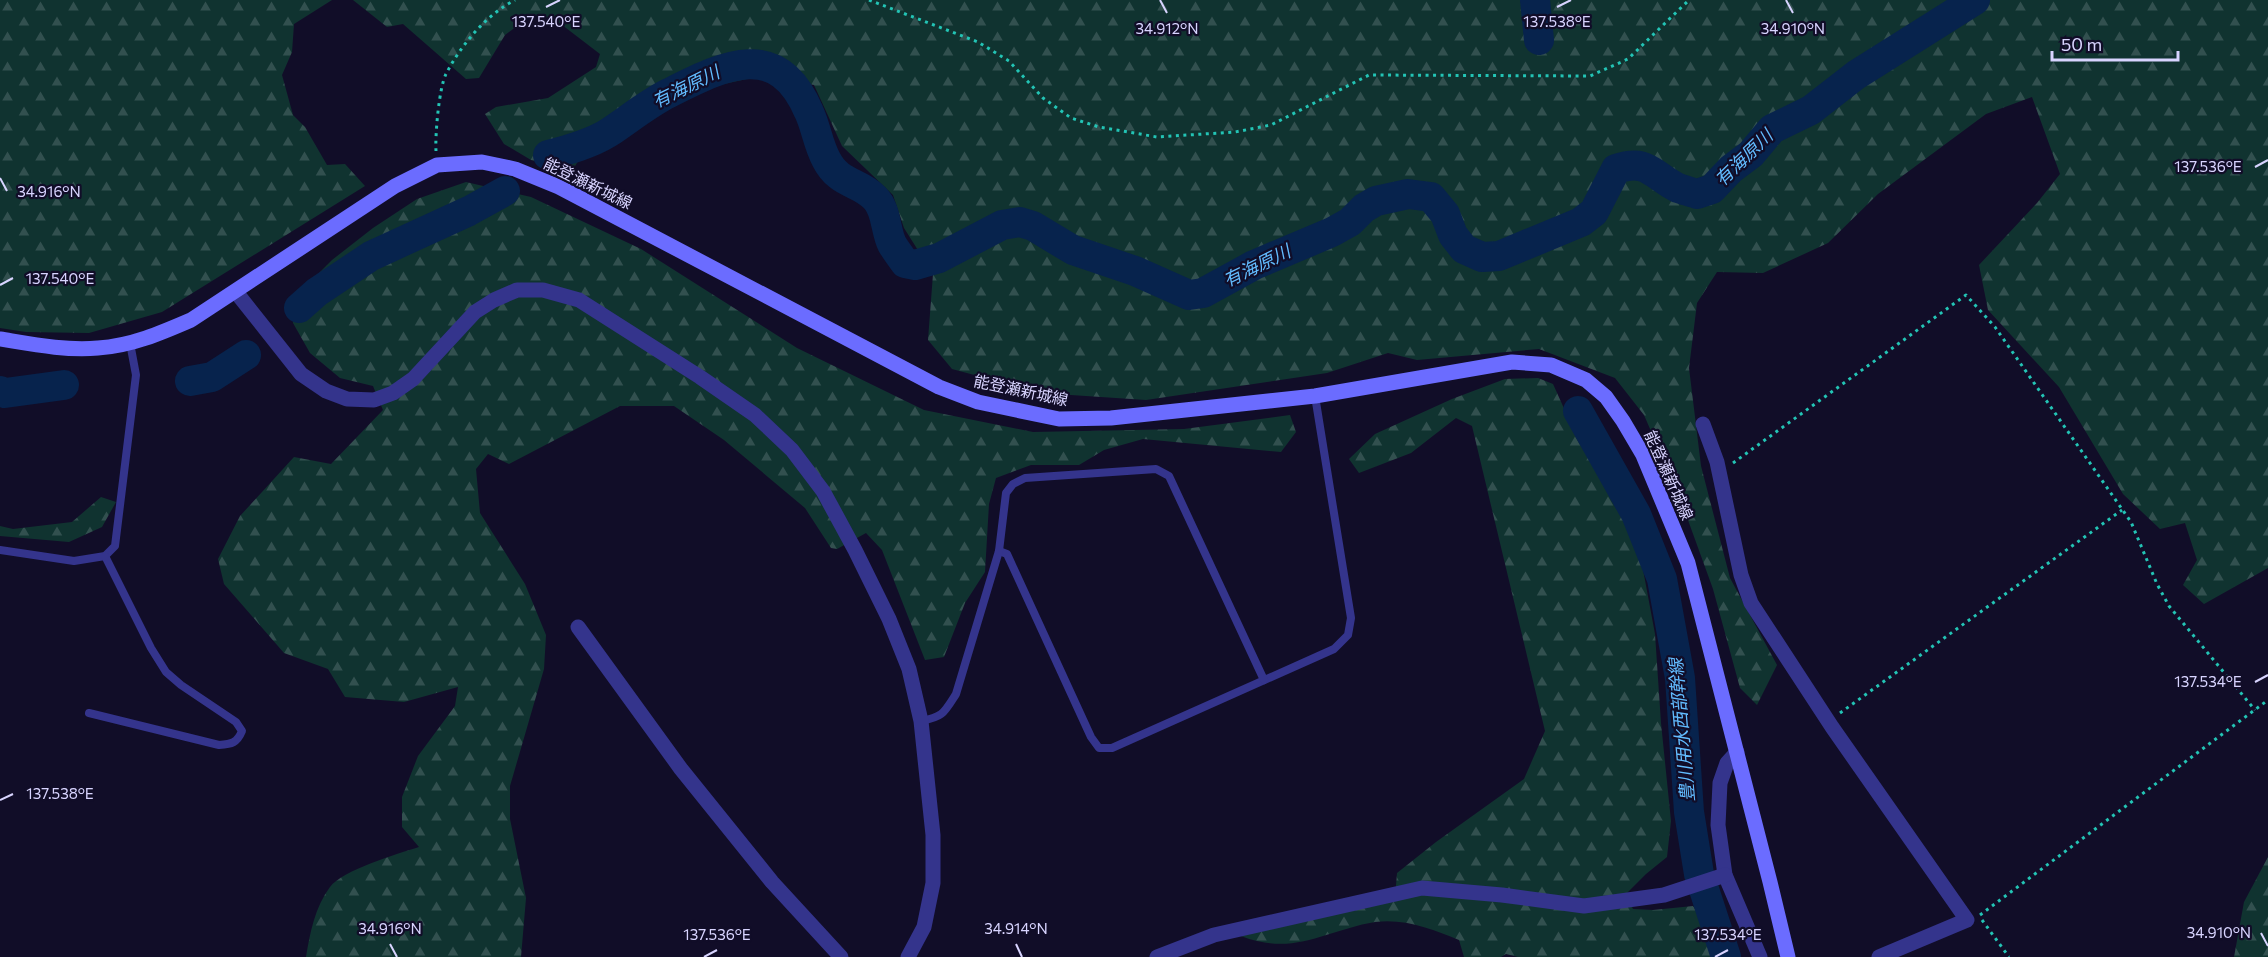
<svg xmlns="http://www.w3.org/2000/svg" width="2268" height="957" font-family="Commissioner,'Noto Sans JP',sans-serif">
  <defs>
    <pattern id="forest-firs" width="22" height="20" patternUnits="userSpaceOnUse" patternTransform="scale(1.5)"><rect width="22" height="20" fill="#103330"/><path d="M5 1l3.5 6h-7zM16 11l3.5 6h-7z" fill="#32504f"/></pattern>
  </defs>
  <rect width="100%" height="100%" fill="#110d28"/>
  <g fill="url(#forest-firs)">
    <path d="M0 0H332L294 24 292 52 282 75 293 115 305 127 327 165 345 164 365 186 162 312 89 333 26 332 0 328Z"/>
    <path d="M353 0H2268V568L2204 604 2183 585 2197 560 2185 523 2160 529 2123 494 2059 387 1988 310 1979 265 2037 203 2060 174 2032 97 1986 114 1878 194 1828 243 1763 273 1717 272 1697 303 1689 368 1701 466 1730 578 1777 665 1757 705 1740 688 1713 589 1680 498 1644 415 1615 378 1539 349 1417 360 1388 353 1327 373 1146 400 1041 393 952 369 928 340 933 274 904 228 893 195 842 146 814 85 761 76 691 91 632 115 591 140 572 171 531 160 504 144 485 114 496 107 548 98 596 67 600 54 553 18 531 16 505 35 479 78 466 79 403 24 387 27Z"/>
    <path d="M466 182 531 197 641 249 797 348 924 410 1033 432 1184 429 1290 415 1296 432 1281 452 1143 439 1104 450 1079 465H1031L996 478 989 504 985 572 965 603 944 657 925 660 882 550 866 533 837 549 831 548 805 508 724 440 674 406H620L509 464 488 454 476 469 480 513 525 584 546 635 544 669 510 786V819L526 898 521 957H306C310 933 315 907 330 887 343 870 397 854 419 847L402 827V797L418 756 455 706 458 687 404 702 345 697 328 669 284 653 224 584 218 559 240 516 294 457 331 464 383 410 373 386 340 378 310 353 293 323V299L332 260 373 228 417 199Z"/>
    <path d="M1538 378 1553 384 1571 424 1639 548 1655 634 1661 723 1671 821 1667 857 1646 874 1626 894 1633 909 1653 910 1693 906 1707 924 1715 957H1518L1506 954 1501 957H1464L1459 940C1433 929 1404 918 1375 922 1326 930 1294 957 1241 936L1395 898 1397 873 1436 842 1524 779 1545 731 1472 426 1456 418 1411 453 1359 473 1349 459 1375 434 1452 399 1505 379Z"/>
    <path d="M101 497 116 502 102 527 69 542 0 536V526L13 529 72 522Z"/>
    <path d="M2268 857V957H2234L2244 902Z"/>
  </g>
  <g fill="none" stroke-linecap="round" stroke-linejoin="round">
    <g stroke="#07234d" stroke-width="30">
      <path d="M1535 0 1539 40"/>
      <path d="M548 155C568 150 590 144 608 133 628 120 647 104 669 93 723 66 777 37 809 112 816 127 818 144 826 159 839 185 859 181 875 198 887 210 885 230 892 244 896 251 901 257 905 263L915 265 939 258 1002 225 1020 222 1033 226 1073 250 1135 271 1189 295 1203 293 1254 265 1332 232 1350 222 1364 208 1376 201 1408 194 1431 197 1445 214 1453 235 1464 249 1482 257 1499 256 1581 222 1594 212 1616 169C1648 158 1652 175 1678 188 1684 190 1691 192 1697 194L1712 189 1731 169 1751 154 1772 129 1811 110 1856 75 1975 0"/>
      <path d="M299 308 317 292 371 256 469 211 505 191"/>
      <path d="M190 381 212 377 246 355"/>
      <path d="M0 391 5 393 64 385"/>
      <path d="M1578 411 1636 514 1662 579 1680 678 1689 812 1699 874 1726 957"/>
    </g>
    <g stroke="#23c4b5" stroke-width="3" stroke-dasharray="3 4.5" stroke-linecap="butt">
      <path d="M869 0 978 42 1009 61 1043 98 1071 118 1099 127 1157 137 1235 132 1271 125 1369 75 1590 76 1628 59 1689 0"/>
      <path d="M436 151C435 135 439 88 446 74 461 45 486 15 515 0"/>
      <path d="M1733 463 1966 295 1995 327 2131 522 2157 584 2169 606 2255 710"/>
      <path d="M1840 713 2122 510"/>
      <path d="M1980 915 2268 700"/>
      <path d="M1982 920 2009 957"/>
    </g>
    <g stroke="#34348c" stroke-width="8">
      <path d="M0 550 74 561 105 556 115 546 136 375 130 343"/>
      <path d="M999 551 1007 554 1091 737 1099 748H1112L1334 649 1348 635 1351 618 1315 396"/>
      <path d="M89 713 219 745C232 744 237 743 242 731L236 722 181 685 166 672 151 648 105 556"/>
      <path d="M921 721C943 717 944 713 956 694L999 551 1006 493 1013 484 1025 478 1156 469 1169 476 1264 680"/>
    </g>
    <g stroke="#34348c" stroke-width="15">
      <path d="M236 292 301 374 326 391 347 399 374 400 393 393 413 379 475 312 494 300 517 290H543L579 300 700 377 755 415 792 450 823 491 855 550 889 619 909 669 921 721 933 835V883L924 927 908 957"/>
      <path d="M1703 424 1717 462 1741 575 1751 603 1832 727 1967 920 1879 957"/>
      <path d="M578 627 681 769 772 882 841 957"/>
      <path d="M1737 752 1727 763 1720 783 1718 825 1725 875 1760 957"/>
      <path d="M1157 957 1214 935 1422 888 1502 895 1584 906 1664 895 1725 875"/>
    </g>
    <path stroke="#6b6cff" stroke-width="15" d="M0 339C31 344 66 351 98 348 131 346 161 333 191 320L395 186 437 165 482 162 515 169 559 187 939 387 978 402 1059 419 1111 418 1315 396 1512 362 1551 365 1586 380 1606 397 1623 421 1643 455 1688 563 1770 882 1788 957"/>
  </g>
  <path fill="none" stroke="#d8d4ff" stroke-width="2" d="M1160 0 1167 13M1786 0 1793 13M546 7 560 0M1557 7 1571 0M2255 167 2268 160M0 178 7 191M0 285 13 278M2255 682 2268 675M0 800 13 794M2261 933 2268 946M390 944 397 957M1016 944 1022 957M704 957 717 950M1715 957 1728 950"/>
  <g text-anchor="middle" stroke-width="4.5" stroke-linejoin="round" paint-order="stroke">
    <g font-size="16" fill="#d8d4ff" stroke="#110d28">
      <text transform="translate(588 183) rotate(26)" y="6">能登瀬新城線</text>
      <text transform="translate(1021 390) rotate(12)" y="6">能登瀬新城線</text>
      <text transform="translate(1669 475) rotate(66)" y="6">能登瀬新城線</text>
    </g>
    <g font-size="18" font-style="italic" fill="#62bcff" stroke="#110d28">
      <text transform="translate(686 87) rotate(-26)" y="6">有海原川</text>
      <text transform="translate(1744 158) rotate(-44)" y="6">有海原川</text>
      <text transform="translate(1257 266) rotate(-26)" y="6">有海原川</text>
      <text transform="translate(1682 730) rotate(-95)" y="6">豊川用水西部幹線</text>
    </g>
  </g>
  <g font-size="15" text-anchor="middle" fill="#d8d4ff" stroke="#110d28" stroke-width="4.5" stroke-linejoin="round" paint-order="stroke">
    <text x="546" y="27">137.540°E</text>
    <text x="1557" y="27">137.538°E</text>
    <text x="1167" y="34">34.912°N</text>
    <text x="1793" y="34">34.910°N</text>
    <text x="2208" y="172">137.536°E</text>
    <text x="49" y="197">34.916°N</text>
    <text x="60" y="284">137.540°E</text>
    <text x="2208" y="687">137.534°E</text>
    <text x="60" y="799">137.538°E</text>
    <text x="390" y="934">34.916°N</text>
    <text x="1016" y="934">34.914°N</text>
    <text x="2219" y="938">34.910°N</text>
    <text x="717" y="940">137.536°E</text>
    <text x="1728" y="940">137.534°E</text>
  </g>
  <path d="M2052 51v9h126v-9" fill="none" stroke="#d8d4ff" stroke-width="3"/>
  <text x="2061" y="51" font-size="18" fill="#d8d4ff" stroke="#110d28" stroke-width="4.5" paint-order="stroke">50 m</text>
</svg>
